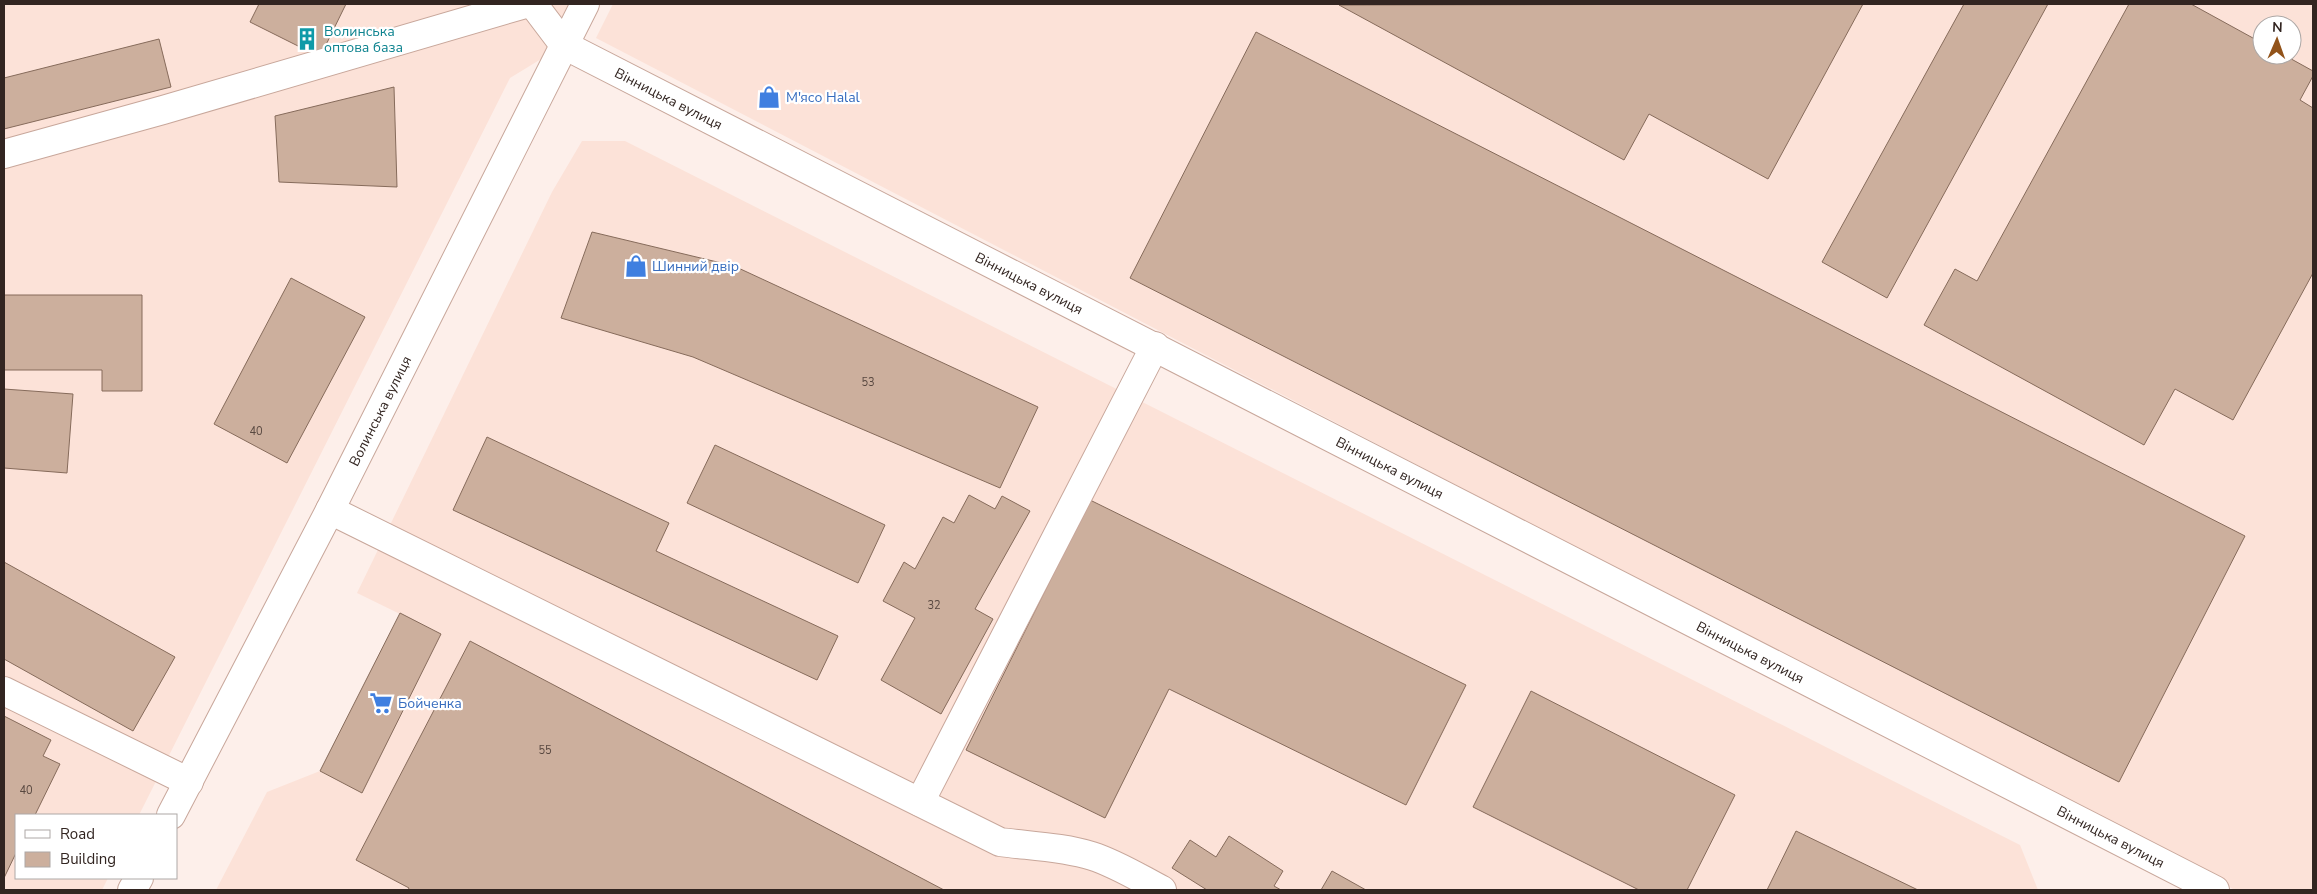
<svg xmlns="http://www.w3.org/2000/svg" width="2317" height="894" font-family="'Nunito Sans',sans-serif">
  <rect width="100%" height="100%" fill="#fdefea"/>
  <g fill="#fce2d8" fill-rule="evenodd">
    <path d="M4 4H585L564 45 510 78 139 815H16V878H108L102 890H4Z"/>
    <path d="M613 4H2313V890H2235L596 38ZM2262 25H2292V55H2262Z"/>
    <path d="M582 141H625L2020 845 2038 890H216L267 792 320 771 400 614 357 593 552 192Z"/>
  </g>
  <g fill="#ccaf9d" stroke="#866b5b">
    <path d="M259 4H346L320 57 250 22Z"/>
    <path d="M1863 4 1768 179 1649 114 1624 160 1339 5Z"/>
    <path d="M1964 4H2048L1887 298 1822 262Z"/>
    <path d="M2129 4H2191L2262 43V55H2284L2313 71V76L2300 100 2313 108V273L2233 420 2175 389 2144 445 1924 325 1955 269 1977 281Z"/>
    <path d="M1256 32 2245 536 2119 782 1130 278Z"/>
    <path d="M159 39 171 87 4 129V78Z"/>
    <path d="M394 87 397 187 279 182 275 116Z"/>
    <path d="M592 232 734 266 1038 407 1000 488 693 357 561 318Z"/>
    <path d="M291 278 365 317 287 463 214 424Z"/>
    <path d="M4 295H142V391H102V370H4Z"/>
    <path d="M4 389 73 394 67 473 4 468Z"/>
    <path d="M487 437 669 523 656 551 838 636 817 680 453 510Z"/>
    <path d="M715 445 885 525 858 583 687 503Z"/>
    <path d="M969 495 995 509 1002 496 1030 511 975 609 993 619 941 714 881 680 915 618 883 601 904 562 915 569 943 517 954 523Z"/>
    <path d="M1090 500 1466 685 1406 805 1169 689 1105 818 966 750Z"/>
    <path d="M4 562 175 657 133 731 4 659Z"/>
    <path d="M400 613 441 634 362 793 320 771Z"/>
    <path d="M470 641 944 890H408L409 888 356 860Z"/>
    <path d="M1531 691 1735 795 1687 890H1639L1473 807Z"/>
    <path d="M4 716 51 740 43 756 60 764 35 815H16V853L4 878Z"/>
    <path d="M1796 831 1918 890H1767Z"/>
    <path d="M1229 836 1283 871 1274 886 1281 890H1207L1172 868 1190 840 1216 857Z"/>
    <path d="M1332 871 1366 890H1321Z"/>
  </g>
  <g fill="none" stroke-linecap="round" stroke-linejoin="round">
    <defs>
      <g id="minor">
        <path id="s1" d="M533 4 564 45 2215 890"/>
        <path d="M4 154 163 110 525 4"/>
        <path d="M330 510 1000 842C1030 846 1063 847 1092 856 1117 864 1139 878 1162 890"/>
        <path d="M4 691 189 782"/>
        <path d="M920 802 1155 346"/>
        <path id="s2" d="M171 815 330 510 585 4"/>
        <path d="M132 890 139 878"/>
      </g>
    </defs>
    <use href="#minor" stroke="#c8a79b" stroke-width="30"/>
    <use href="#minor" stroke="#fff" stroke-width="28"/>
  </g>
  <defs>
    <symbol id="building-bare" viewBox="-9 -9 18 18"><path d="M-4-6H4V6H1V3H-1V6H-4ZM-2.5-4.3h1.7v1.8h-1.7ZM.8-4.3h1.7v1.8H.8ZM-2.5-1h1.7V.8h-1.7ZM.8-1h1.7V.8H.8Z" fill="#0f9aa8" stroke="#fff" stroke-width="2.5" paint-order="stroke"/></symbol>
    <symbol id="shop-bare" viewBox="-9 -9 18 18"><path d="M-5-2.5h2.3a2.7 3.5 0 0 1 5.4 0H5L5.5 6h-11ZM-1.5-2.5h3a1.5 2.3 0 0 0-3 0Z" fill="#3f7fe0" stroke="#fff" stroke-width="2.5" paint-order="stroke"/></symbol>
    <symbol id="supermarket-bare" viewBox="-9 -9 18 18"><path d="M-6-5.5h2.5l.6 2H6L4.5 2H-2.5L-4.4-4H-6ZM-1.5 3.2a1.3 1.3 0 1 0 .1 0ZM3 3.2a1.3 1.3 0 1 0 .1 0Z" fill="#3f7fe0" stroke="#fff" stroke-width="2.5" paint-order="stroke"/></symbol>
  </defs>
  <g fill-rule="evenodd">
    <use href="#building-bare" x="291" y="23" width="32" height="32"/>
    <use href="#shop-bare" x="753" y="81" width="32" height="32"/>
    <use href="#shop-bare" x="620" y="250" width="32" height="32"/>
    <use href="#supermarket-bare" x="365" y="687" width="32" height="32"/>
  </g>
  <g text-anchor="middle" stroke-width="4.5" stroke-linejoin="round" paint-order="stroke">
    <g font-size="11" fill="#584840">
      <text x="868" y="386">53</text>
      <text x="256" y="435">40</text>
      <text x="934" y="609">32</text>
      <text x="545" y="754">55</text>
      <text x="26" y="794">40</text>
    </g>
    <g font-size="14" fill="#0d838f" stroke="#fff" text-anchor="start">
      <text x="324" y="36">Волинська<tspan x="324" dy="16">оптова база</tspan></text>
    </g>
    <g font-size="14" fill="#366cbe" stroke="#fff" text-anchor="start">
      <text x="786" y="102">М'ясо Halal</text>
      <text x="652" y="271">Шинний двір</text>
      <text x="398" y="708">Бойченка</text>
    </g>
    <g font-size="14" fill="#322521" stroke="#fff">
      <text dy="5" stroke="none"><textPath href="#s1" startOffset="169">Вінницька вулиця</textPath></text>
      <text dy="5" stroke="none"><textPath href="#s1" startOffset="574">Вінницька вулиця</textPath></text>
      <text dy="5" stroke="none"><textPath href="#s2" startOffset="455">Волинська вулиця</textPath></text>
      <text dy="5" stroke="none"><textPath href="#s1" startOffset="979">Вінницька вулиця</textPath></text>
      <text dy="5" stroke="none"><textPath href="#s1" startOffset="1384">Вінницька вулиця</textPath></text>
      <text dy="5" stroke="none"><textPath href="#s1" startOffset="1789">Вінницька вулиця</textPath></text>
    </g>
  </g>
  <rect width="2317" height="894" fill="none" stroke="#322521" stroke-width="10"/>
  <rect x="15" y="814" width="162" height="65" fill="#ffffff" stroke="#ada8a6"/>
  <rect x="25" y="830" width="25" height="8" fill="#ffffff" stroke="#ada8a6"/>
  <text x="60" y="839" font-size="15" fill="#322521">Road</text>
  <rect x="25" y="852" width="25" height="15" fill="#ccaf9d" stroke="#ada8a6"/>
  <text x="60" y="864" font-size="15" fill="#322521">Building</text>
  <g transform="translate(2277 40) rotate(2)"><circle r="24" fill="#ffffff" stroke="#ada8a6"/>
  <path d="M0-4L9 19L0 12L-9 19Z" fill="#92531a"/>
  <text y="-8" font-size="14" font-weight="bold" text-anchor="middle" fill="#322521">N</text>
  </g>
</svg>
